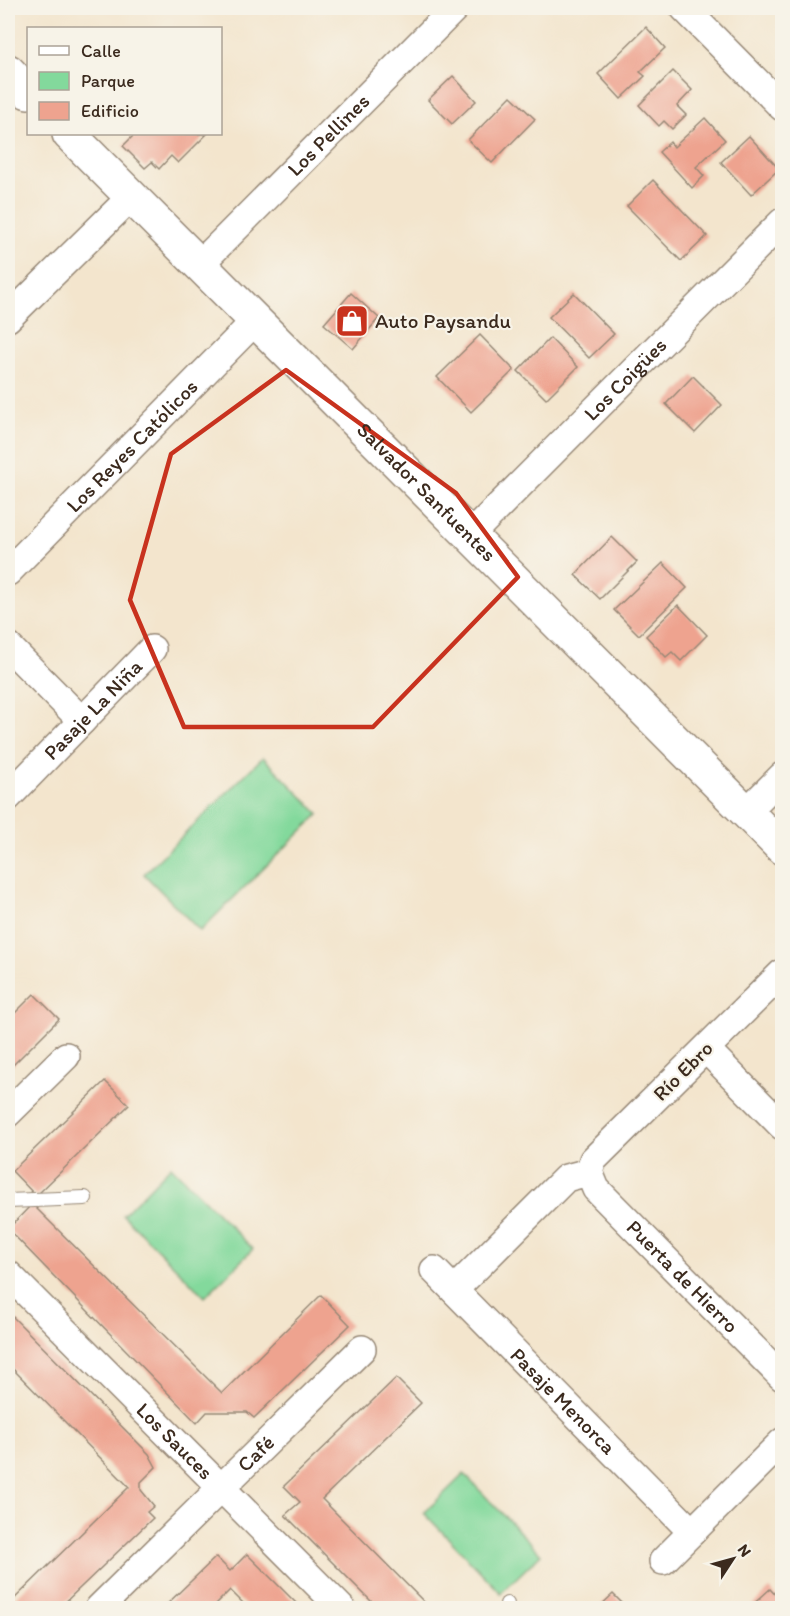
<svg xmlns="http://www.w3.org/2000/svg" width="790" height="1616" font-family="Itim,sans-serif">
  <rect width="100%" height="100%" fill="#f7f3e8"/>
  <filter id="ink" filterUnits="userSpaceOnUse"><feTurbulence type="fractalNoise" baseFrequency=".0167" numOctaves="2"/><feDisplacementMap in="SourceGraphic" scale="12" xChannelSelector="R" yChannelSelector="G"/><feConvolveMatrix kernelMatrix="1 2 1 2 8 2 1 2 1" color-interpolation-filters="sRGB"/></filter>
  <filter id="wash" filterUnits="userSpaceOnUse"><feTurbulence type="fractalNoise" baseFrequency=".008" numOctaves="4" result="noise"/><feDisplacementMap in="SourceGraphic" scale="24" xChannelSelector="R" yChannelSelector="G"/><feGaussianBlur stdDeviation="1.35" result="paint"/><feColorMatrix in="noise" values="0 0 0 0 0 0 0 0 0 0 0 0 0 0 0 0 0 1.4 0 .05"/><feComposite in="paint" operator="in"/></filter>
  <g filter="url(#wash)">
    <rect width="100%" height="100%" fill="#f3e5cd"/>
    <g fill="#83d99c" stroke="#5f825d" stroke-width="1.5">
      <path d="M263 757 319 814 200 931 144 874Z"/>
      <path d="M171 1166 253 1249 205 1297 123 1215Z"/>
      <path d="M464 1474 541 1554 501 1593 424 1513Z"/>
    </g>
    <g id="blocks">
      <g fill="#eea38f">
        <path d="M646 27 665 48 640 72 645 76 621 99 598 74Z"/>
        <path d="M673 71 692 90 677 106 686 115 672 129 664 121 659 126 639 105Z"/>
        <path d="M453 76 476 101 452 124 428 100Z"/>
        <path d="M511 96 535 119 492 163 468 140Z"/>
        <path d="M705 118 725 140 696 167 704 176 692 188 659 152 670 142 674 147Z"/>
        <path d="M135 134H207L178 163 171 156 159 169 152 162 145 168 123 146Z"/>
        <path d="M749 136 779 169 751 195 721 162Z"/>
        <path d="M653 180 707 236 681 261 627 206Z"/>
        <path d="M351 293 379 318 353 349 324 324Z"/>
        <path d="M574 293 614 334 589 358 549 317Z"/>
        <path d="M480 335 514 370 471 412 437 377Z"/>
        <path d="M550 338 578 367 546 399 518 371Z"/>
        <path d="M693 376 722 405 695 433 666 404Z"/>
        <path d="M612 537 637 562 600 599 575 575Z"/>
        <path d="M663 563 687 588 639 635 614 610Z"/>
        <path d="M678 605 707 635 681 661 672 652 666 657 646 636Z"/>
        <path d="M34 994 59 1019 8 1070V1020Z"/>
        <path d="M105 1081 129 1105 36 1196 12 1171Z"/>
        <path d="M32 1204 222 1393 321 1295 350 1325 254 1418 247 1412H207L197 1423 8 1229Z"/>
        <path d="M8 1312 149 1454 156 1467 141 1482V1490L154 1506 147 1512 153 1518 59 1608H8V1605L129 1487 8 1364Z"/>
        <path d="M396 1378 421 1403 322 1499 430 1608H378L285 1515 300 1502 284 1486Z"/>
        <path d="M247 1554 301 1608H248L230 1590 212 1608H163L216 1557 230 1571Z"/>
        <path d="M770 1589 782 1602 779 1608H749Z"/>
        <path d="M613 1594 627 1608H598Z"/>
      </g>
    </g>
  </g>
  <g filter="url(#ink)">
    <use href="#blocks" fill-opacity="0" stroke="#978876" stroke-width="1.5"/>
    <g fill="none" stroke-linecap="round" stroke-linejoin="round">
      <defs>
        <g id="lane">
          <path d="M8 1201 85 1198"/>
          <path d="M507 1604V1608"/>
        </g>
        <g id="street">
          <path d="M684 8 782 107"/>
          <path id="s1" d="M200 264 455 8"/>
          <path d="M8 318 132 196"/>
          <path id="s2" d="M470 535 782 222"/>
          <path id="s3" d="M8 572 256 320"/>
          <path d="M8 646 82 721"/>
          <path id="s4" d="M8 797 152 649"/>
          <path d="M746 812 782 776"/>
          <path id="s5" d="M782 973 593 1160 589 1172 596 1189 782 1377"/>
          <path d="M706 1049 782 1126"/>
          <path d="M8 1113 66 1056"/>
          <path id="s6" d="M434 1270 692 1532"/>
          <path id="s7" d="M8 1274 341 1608"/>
          <path d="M454 1290 566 1178 589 1172"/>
          <path d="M663 1561 782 1442"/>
          <path id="s8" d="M99 1608 362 1349"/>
        </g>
        <g id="secondary">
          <path d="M8 71 28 92"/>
          <path id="s9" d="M69 134 782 848"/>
        </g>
      </defs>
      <use href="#lane" stroke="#978876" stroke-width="16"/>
      <use href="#street" stroke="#978876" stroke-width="30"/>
      <use href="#secondary" stroke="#978876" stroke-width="36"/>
      <use href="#lane" stroke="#fff" stroke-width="14"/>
      <use href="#street" stroke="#fff" stroke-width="27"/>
      <use href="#secondary" stroke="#fff" stroke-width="33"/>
    </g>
  </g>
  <path fill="none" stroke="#c8321e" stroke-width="4.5" stroke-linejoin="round" d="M286 370 456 493 518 577 373 727H184L130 600 171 454Z"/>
  <defs>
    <symbol id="shop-square" viewBox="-11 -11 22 22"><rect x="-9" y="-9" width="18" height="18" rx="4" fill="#c8321e" stroke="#f7f3e8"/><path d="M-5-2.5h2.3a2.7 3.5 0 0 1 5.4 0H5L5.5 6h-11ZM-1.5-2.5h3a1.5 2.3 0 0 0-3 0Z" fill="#fff"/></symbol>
  </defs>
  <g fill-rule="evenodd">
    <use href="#shop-square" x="333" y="302" width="38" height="38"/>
  </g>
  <g text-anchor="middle" stroke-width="4.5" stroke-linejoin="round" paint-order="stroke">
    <g font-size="21" fill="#3b2a1e" stroke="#f7f3e8">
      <text dy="7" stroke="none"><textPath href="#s1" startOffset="182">Los Pellines</textPath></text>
      <text dy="7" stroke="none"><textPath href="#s2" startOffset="220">Los Coigües</textPath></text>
      <text dy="7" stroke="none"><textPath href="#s3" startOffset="177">Los Reyes Católicos</textPath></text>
      <text dy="7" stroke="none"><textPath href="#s9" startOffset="506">Salvador Sanfuentes</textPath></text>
      <text dy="7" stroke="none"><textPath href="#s4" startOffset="122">Pasaje La Niña</textPath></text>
      <text transform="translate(683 1071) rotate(-45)" y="7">Río Ebro</text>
      <text dy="7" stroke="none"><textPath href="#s5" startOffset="420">Puerta de Hierro</textPath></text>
      <text dy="7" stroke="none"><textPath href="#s6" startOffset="184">Pasaje Menorca</textPath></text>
      <text dy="7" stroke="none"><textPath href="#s7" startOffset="236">Los Sauces</textPath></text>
      <text dy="7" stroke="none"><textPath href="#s8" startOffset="220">Café</textPath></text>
    </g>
    <g font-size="21" fill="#3b2a1e" stroke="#f7f3e8" text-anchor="start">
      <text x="375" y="328">Auto Paysandu</text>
    </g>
  </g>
  <rect width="790" height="1616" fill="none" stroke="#f7f3e8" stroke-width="30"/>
  <rect x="27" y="27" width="195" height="108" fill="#f7f3e8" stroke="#aca397" stroke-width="1.5"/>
  <rect x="39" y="46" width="30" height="9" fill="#ffffff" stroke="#aca397" stroke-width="1.5"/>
  <text x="81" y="57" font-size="18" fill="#3b2a1e">Calle</text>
  <rect x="39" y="72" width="30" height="18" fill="#83d99c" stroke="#aca397" stroke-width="1.5"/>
  <text x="81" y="87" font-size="18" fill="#3b2a1e">Parque</text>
  <rect x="39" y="102" width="30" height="18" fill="#eea38f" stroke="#aca397" stroke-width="1.5"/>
  <text x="81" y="117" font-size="18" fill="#3b2a1e">Edificio</text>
  <g transform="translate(733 1559) rotate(54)" stroke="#f7f3e8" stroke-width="4.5" paint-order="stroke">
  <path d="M0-4.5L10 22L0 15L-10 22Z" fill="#3b2a1e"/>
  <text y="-9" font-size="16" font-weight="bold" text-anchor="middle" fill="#3b2a1e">N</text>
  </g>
</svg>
